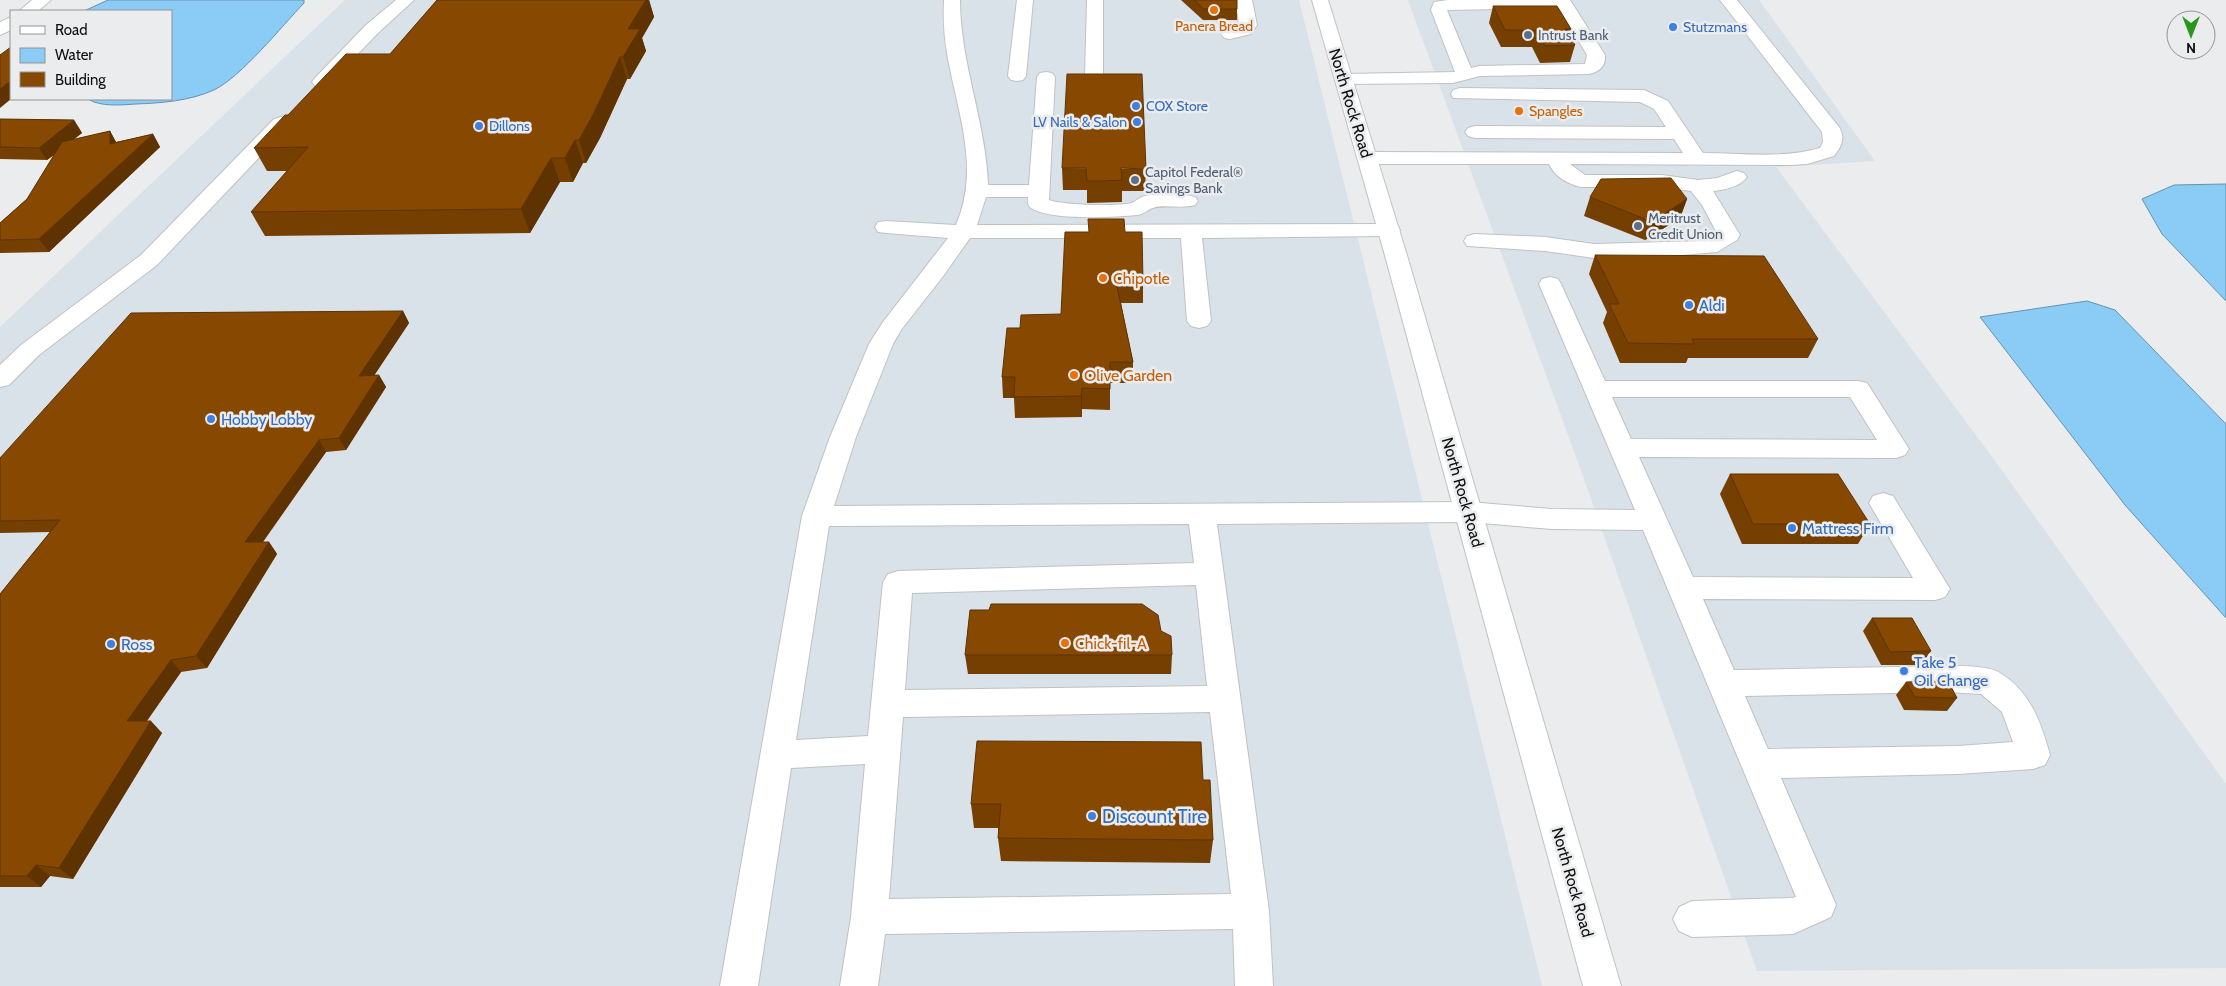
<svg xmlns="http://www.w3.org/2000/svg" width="2226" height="986" font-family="Cabin,sans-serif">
  <rect width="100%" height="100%" fill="#eaecee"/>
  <g fill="#d9e1e9">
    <path d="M345 0H1299L1542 986H0V327Z"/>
    <path d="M1408 0H1759L1875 161 1776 167 1993 458 2226 784V968L1757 971 1578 462Z"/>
  </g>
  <g fill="#8accf5" stroke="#6593b0">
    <path d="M108 0H304V3C282 26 241 77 214 90 189 101 162 103 136 104 121 105 100 107 88 99H171V11H84Z"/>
    <path d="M2226 184V301L2162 234 2142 199 2174 185Z"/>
    <path d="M2087 301 2115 310 2226 424V618L2125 505 1980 317Z"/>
  </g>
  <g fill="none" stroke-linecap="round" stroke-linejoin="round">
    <defs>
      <g id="minor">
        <path d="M32 0H51L38 11H19Z"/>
        <path d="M396 0H414L378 33 327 86 321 87 315 86 312 82 315 78 366 25Z"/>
        <path d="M944 0H960C960 63 986 122 988 185H1029L1037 77 1040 73 1046 72 1052 73 1055 77 1049 200C1063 205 1115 207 1131 203 1136 202 1139 197 1145 196 1158 192 1181 193 1195 197L1198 201 1195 205C1183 209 1163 204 1153 208 1147 210 1144 214 1138 215 1114 217 1051 221 1031 208 1027 205 1028 201 1028 197H986L977 225 1389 224 1397 225 1400 230 1397 235 1389 236 1202 238 1211 321 1207 326 1199 328 1191 326 1187 321 1181 238H970L944 275 901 330 893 344 856 437 834 506 1469 502 1552 509 1635 510 1539 284 1542 279 1550 277 1558 279 1561 284 1605 381H1858L1867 383 1909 449 1905 455 1896 458 1639 457 1693 577 1913 578 1869 503 1873 496 1883 493 1893 496 1950 589 1945 597 1935 600 1703 599 1734 670C1788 669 1843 668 1898 667 1920 667 1983 662 2000 673 2030 691 2041 722 2050 755L2045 765 2033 769 1958 774 1781 778 1836 905 1831 917 1793 934 1692 937 1679 931 1673 919 1679 907 1692 901 1792 898 1796 897 1643 530 1552 529 1469 522 1217 524 1269 911 1273 986H1235L1233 929 885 934 878 986H840L851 917 865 764 791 768 758 986H720L802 516 830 437 869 344 883 322 948 238 886 233 878 232 875 227 878 222 886 221 956 225C981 167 957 112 947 53 944 35 943 18 944 0ZM1612 397H1850L1877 440 1631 439ZM1189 524 1194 563 898 571 888 574 883 582 868 736 796 740 829 526ZM1196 585 1207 686 905 690 912 593ZM1945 692 1981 694 2002 712 2013 742 1958 746 1768 749 1745 696ZM1210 712 1231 894 889 899 903 717Z"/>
        <path d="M1017 0H1033L1026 76 1023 80 1017 81 1011 80 1008 76Z"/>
        <path d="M1087 0H1103V77L1100 81 1094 82 1088 81 1085 77Z"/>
        <path d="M1236 0H1252L1257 25 1251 34 1230 39 1224 38 1221 34 1224 30 1239 25Z"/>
        <path d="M1448 0H1570L1605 55C1606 66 1599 72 1589 74L1480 76 1453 83 1344 84 1338 83 1335 79 1338 75 1344 74 1455 72 1431 10 1434 2ZM1559 8 1587 55 1585 64 1479 66 1471 68 1447 10Z"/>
        <path d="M1720 0H1737L1839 127C1846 138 1841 147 1834 156L1807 164 1790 165 1570 164 1585 175H1662L1698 180 1717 178 1737 171 1744 173 1747 177C1740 187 1724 190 1713 191L1740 235 1737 240 1717 252 1658 257 1594 258 1545 251 1467 246 1464 241 1467 236 1475 234 1545 237 1594 244 1704 241 1717 233 1702 205 1691 191 1662 187H1581C1568 184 1555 177 1549 164H1368L1361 162 1358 158 1361 154 1368 152 1683 153 1674 139 1475 138 1468 136 1465 132 1468 128 1475 126 1666 127 1654 109 1640 102 1453 98 1451 94 1453 90 1460 88 1644 90 1668 101 1703 153C1740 153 1783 159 1820 148L1823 142 1822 132Z"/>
        <path d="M11 17V30L0 35V22Z"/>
        <path d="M281 117 288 119 291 123 288 127 157 265 39 355 9 385 0 387V365L21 345 141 255 274 119Z"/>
      </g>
      <path id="major" d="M1312 0H1328L1406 252 1621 986H1583L1384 252Z"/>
    </defs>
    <use href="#minor" stroke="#bfc2c3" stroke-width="2"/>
    <use href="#major" stroke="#bfc2c3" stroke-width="2"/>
    <use href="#minor" fill="#fff" fill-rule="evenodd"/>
    <use href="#major" fill="#fff" fill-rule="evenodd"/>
  </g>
  <g fill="#743f01">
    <path d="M437 0H649L654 17 642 38 646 51 630 79H627L600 138 586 163H583L573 182H560L530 233 265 236 251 212 287 171H267L254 148 288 115 390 54Z"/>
    <path d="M1181 0H1237V20H1203Z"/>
    <path d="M1493 6 1571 29 1569 36 1575 45 1570 62 1540 63 1532 47H1501L1489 23Z"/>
    <path d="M0 119 74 120 82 133 73 140 110 131 116 142 153 134 160 147 49 252 0 253V223L27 199 54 155 47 160 0 159Z"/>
    <path d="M1062 168 1146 169 1145 191H1122V202L1087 203V190H1063Z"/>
    <path d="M1590 197 1687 199 1680 218 1645 240 1584 216Z"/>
    <path d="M1125 232 1143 282V303H1121L1133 362V383H1110V410L1082 409V417L1015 418 1014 398H1003L1002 377 1061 314Z"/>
    <path d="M1595 255 1818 339 1808 358H1688L1686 363H1620L1603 323 1607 312 1589 274Z"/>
    <path d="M403 311 409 323 374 375H379L386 387 346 450 326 452 263 542H269L277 554 207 668 181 672 147 721 162 733 73 879 50 876 41 887H0V594L50 532 0 533V458Z"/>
    <path d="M1730 474 1870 524 1858 544H1742L1720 494Z"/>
    <path d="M1872 618 1931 651 1921 665H1881L1863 631Z"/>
    <path d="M1161 631 1172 655 1171 674H968L965 655Z"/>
    <path d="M1906 682 1957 698 1947 711 1904 710 1896 695Z"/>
    <path d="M1203 780 1213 840 1210 863 1001 861 998 838V828H974L971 804Z"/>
  </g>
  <g fill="#5e3301">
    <path d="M646 0H649L654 17 642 38 646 51 630 79 623 57 628 29Z"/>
    <path d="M620 57 627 79 600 138 586 163 579 140Z"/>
    <path d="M11 80V99L0 108V89Z"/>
    <path d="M74 120 82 133 47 160 39 148Z"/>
    <path d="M110 131 117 144H110Z"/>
    <path d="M153 134 160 147 49 252 39 239Z"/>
    <path d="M575 140 583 163 573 182 565 158Z"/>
    <path d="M551 158 560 182 530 233 521 209Z"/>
    <path d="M1687 199 1680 218 1645 240 1652 222Z"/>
    <path d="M403 311 409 323 366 388 359 376Z"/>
    <path d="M379 375 386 387 346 450 339 438Z"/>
    <path d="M1082 388V417L1081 396Z"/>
    <path d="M319 440 326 452 254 554 245 542Z"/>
    <path d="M269 542 277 554 207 668 196 656Z"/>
    <path d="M171 660 181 672 138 733 127 721Z"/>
    <path d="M151 721 162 733 73 879 59 868Z"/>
    <path d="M36 865 50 876 41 887 27 876Z"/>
  </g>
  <g fill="#874901" stroke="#5e3301">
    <path d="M437 0H646L628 29H640L623 57H620L593 115 579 140H575L565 158H551L521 209 251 212 308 147 254 148 285 115H288L346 54H390Z"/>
    <path d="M1194 0H1237V9H1204Z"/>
    <path d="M1493 6H1557L1571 29H1565L1575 45 1545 46 1536 30H1505Z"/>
    <path d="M11 47V80L0 89V55Z"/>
    <path d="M1067 74H1142L1146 169 1121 168 1122 180 1102 181H1087L1086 168H1062Z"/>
    <path d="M0 119 74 120 39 148 0 147Z"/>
    <path d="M110 131V144L153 134 39 239 0 240V223L27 199 62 142Z"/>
    <path d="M1671 178 1687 199 1652 222 1590 197 1601 179Z"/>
    <path d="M1088 219H1124L1125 232H1142L1143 282H1116L1133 362H1110V389L1082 388 1081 396 1014 397 1015 377H1002L1007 328H1020L1021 315 1061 314 1065 232H1089Z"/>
    <path d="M1595 255 1764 256 1818 339H1692L1694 344 1628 343 1609 304H1619Z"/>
    <path d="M403 311 359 376 379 375 339 438 319 440 245 542H269L196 656 171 660 127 721H151L59 868 36 865 27 876H0V594L60 520 0 521V458L131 313Z"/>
    <path d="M1730 474H1838L1870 524H1753Z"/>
    <path d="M991 604H1142L1158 615 1161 631 1171 636 1172 655H965L970 610H989Z"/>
    <path d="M1872 618H1912L1931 651 1890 652Z"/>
    <path d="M1948 681 1957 698 1915 697 1906 682Z"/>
    <path d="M977 741 1201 742 1203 780H1210L1213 840 998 838 1001 804H971Z"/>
  </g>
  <g fill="#e8710a" stroke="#eaecee" stroke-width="2">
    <circle cx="1214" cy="10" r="5"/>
    <circle cx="1519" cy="111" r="5"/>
    <circle cx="1103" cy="278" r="5"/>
    <circle cx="1074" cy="375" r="5"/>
    <circle cx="1065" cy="643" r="5"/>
  </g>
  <g fill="#3f7fe0" stroke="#eaecee" stroke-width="2">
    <circle cx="1673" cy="27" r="5"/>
    <circle cx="1136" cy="106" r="5"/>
    <circle cx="1137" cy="122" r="5"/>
    <circle cx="479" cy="126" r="5"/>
    <circle cx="1689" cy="305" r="5"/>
    <circle cx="211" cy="419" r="5"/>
    <circle cx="1792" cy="528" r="5"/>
    <circle cx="111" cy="644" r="5"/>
    <circle cx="1904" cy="671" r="5"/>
    <circle cx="1092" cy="816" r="5"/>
  </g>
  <g fill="#5c6f8a" stroke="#eaecee" stroke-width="2">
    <circle cx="1528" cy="35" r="5"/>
    <circle cx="1135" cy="180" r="5"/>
    <circle cx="1638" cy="226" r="5"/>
  </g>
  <g text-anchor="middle" stroke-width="5" stroke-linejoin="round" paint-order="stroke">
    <g font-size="14" fill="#c56008" stroke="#eaecee">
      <text x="1214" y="31">Panera Bread</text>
      <text x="1529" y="116" text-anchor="start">Spangles</text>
    </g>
    <g font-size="14" fill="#366cbe" stroke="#eaecee" text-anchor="start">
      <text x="1683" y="32">Stutzmans</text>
      <text x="1146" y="111">COX Store</text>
      <text x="1127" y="127" text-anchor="end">LV Nails &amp; Salon</text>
      <text x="489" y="131">Dillons</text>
    </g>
    <g font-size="14" fill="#4e5e75" stroke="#eaecee" text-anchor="start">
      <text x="1538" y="40">Intrust Bank</text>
      <text x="1145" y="177">Capitol Federal®<tspan x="1145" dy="16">Savings Bank</tspan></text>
      <text x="1648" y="223">Meritrust<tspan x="1648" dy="16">Credit Union</tspan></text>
    </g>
    <g font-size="16" fill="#0e0e0f" stroke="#eaecee">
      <text transform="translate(1351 103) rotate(73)" y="6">North Rock Road</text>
      <text transform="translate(1463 492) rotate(74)" y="6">North Rock Road</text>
      <text transform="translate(1573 882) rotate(74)" y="6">North Rock Road</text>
    </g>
    <g font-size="16" fill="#c56008" stroke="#eaecee" text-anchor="start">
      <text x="1113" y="284">Chipotle</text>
      <text x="1084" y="381">Olive Garden</text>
      <text x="1075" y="649">Chick-fil-A</text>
    </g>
    <g font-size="16" fill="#366cbe" stroke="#eaecee" text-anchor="start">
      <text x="1699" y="311">Aldi</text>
      <text x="221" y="425">Hobby Lobby</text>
      <text x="1802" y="534">Mattress Firm</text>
      <text x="121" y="650">Ross</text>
      <text x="1914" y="668">Take 5<tspan x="1914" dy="18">Oil Change</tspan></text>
    </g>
    <g font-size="19" fill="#366cbe" stroke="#eaecee" text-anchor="start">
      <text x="1102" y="823">Discount Tire</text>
    </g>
  </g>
  <rect x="10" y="10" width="162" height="90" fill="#eaecee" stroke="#929395"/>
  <rect x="20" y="26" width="25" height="8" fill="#ffffff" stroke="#929395"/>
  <text x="55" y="35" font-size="15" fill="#0e0e0f">Road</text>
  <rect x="20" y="48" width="25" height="15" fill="#8accf5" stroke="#929395"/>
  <text x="55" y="60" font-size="15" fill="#0e0e0f">Water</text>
  <rect x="20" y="72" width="25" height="15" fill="#874901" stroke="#929395"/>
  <text x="55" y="85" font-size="15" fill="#0e0e0f">Building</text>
  <g transform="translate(2191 35) rotate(180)"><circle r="24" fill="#eaecee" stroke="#929395"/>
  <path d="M0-4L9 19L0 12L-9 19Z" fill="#2a9620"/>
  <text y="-8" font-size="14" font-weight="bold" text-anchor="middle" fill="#0e0e0f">N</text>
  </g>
</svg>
